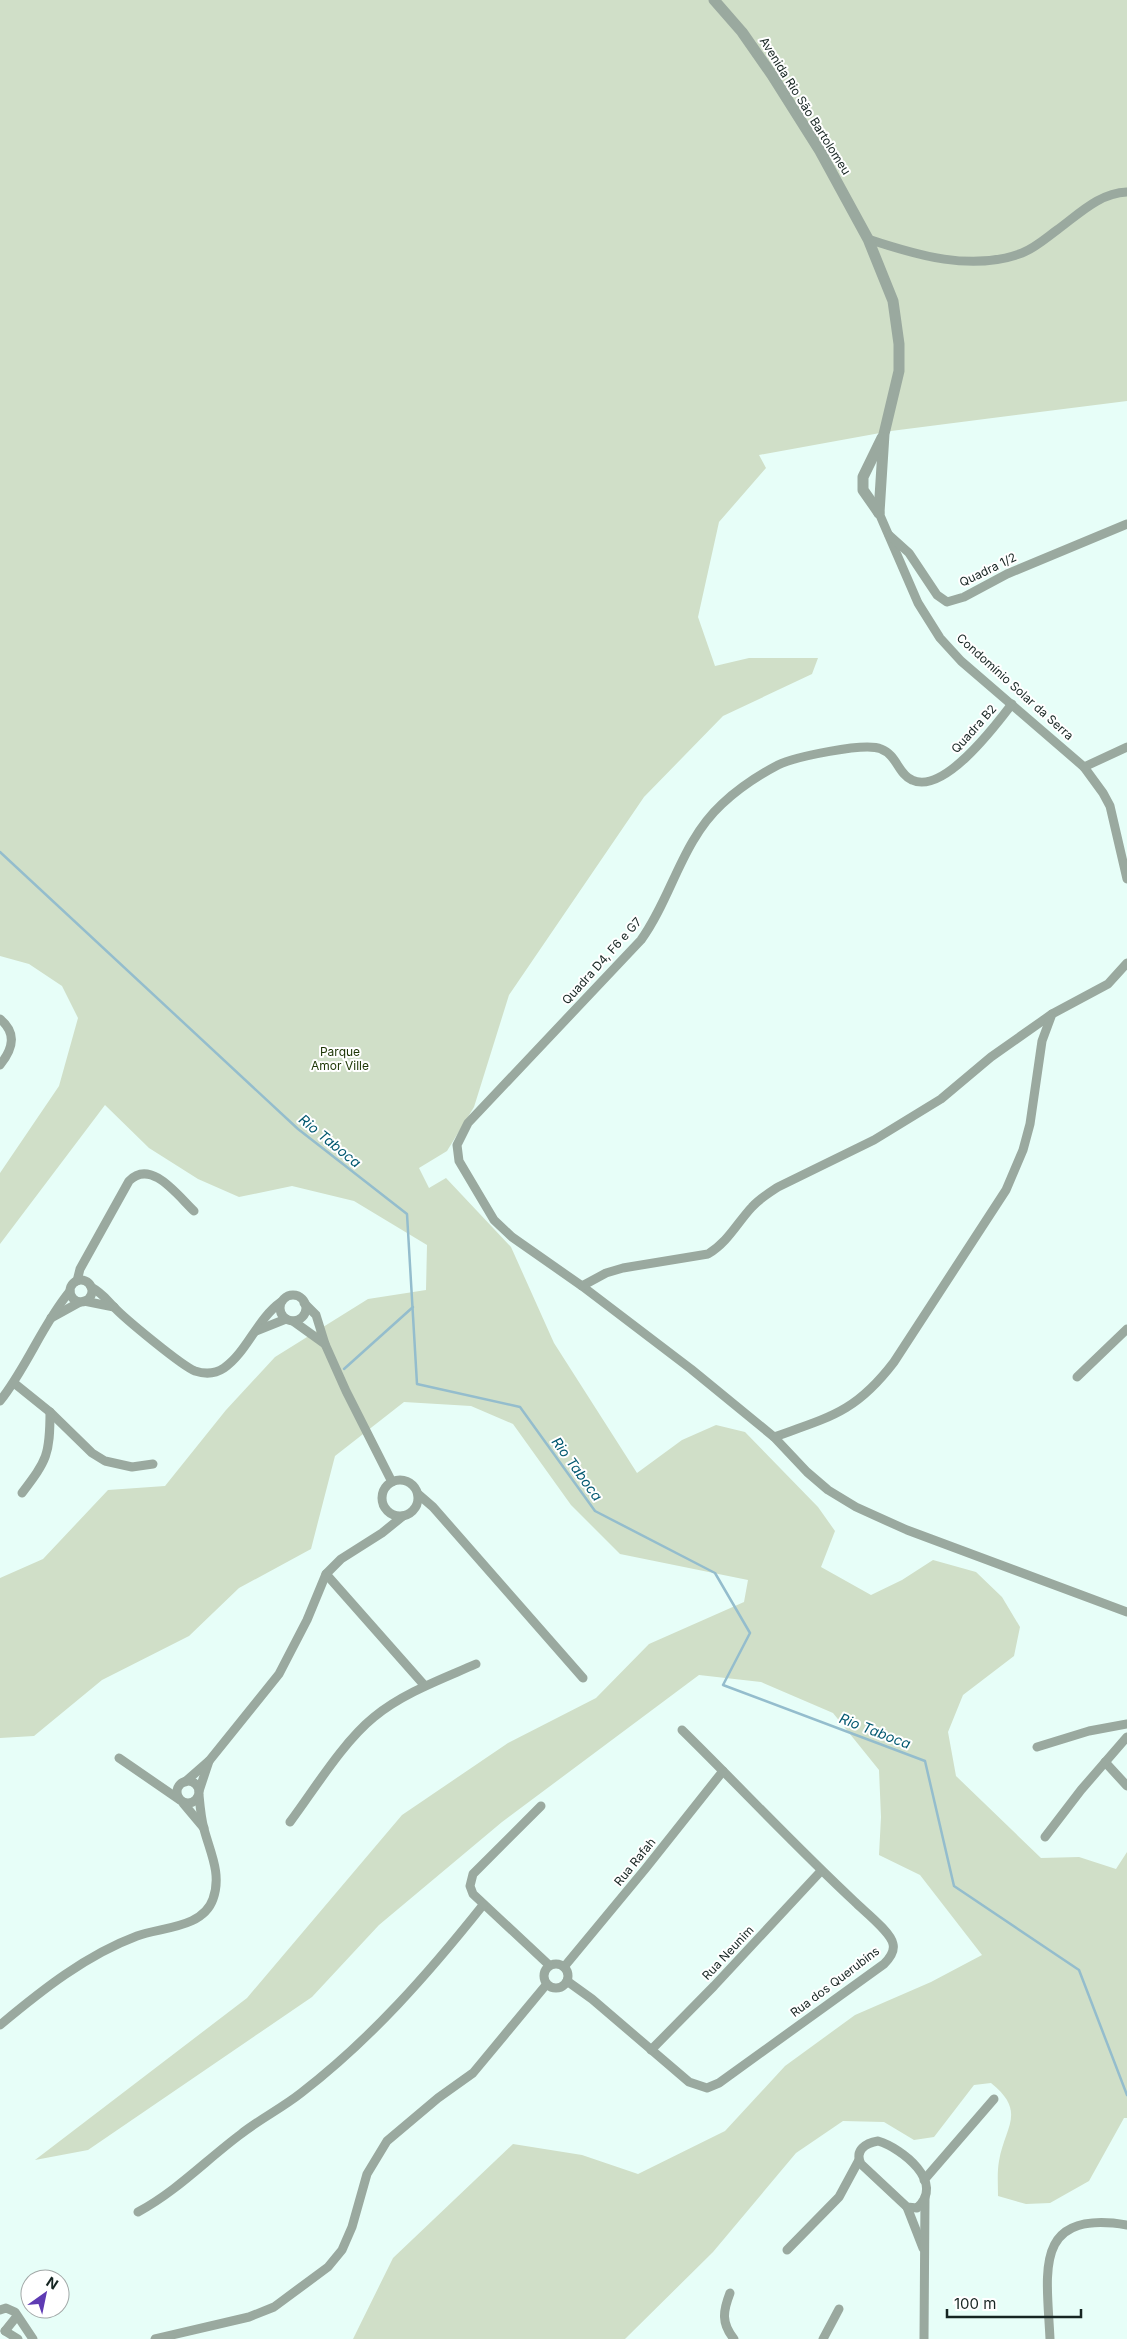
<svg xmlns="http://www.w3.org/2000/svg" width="1127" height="2339" font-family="Inter,sans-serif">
  <rect width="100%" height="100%" fill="#e7fef8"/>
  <path fill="#d0dfc8" d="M0 0H1127V401L891 431 759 455 766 468 719 522 698 617 715 666 749 658H818L812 674 723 716 644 797 509 995 474 1107 447 1151 419 1168 429 1188 446 1178 511 1247 554 1343 637 1473 682 1440 716 1425 745 1432 818 1507 835 1531 821 1567 871 1595 902 1580 933 1560 976 1572 1002 1597 1020 1627 1014 1656 963 1695 948 1732 956 1776 1041 1858 1079 1857 1116 1869 1127 1852V2118H1124L1089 2181 1050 2203 1026 2204 998 2196C998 2185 997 2172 999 2161 1005 2126 1027 2112 991 2083L974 2085 934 2137 914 2140 884 2122 843 2121 796 2153 713 2252 625 2339H353L393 2258 513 2144 582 2155 638 2174 725 2131 785 2066 855 2015 931 1982 982 1955 920 1875 879 1855 881 1817 879 1770 833 1713 761 1682 699 1675 502 1822 379 1925 312 1997 88 2150 35 2160 247 1998 402 1815 508 1743 596 1698 649 1644 744 1602 748 1580 620 1554 571 1505 513 1424 471 1406 404 1402 335 1456 311 1549 239 1588 189 1636 102 1680 34 1736 0 1738V1578L43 1559 108 1490 165 1486 226 1410 275 1357 368 1299 426 1290 427 1245 354 1201 292 1186 239 1197 198 1179 149 1148 105 1105 0 1244V1173L59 1086 78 1018 62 986 29 964 0 956Z"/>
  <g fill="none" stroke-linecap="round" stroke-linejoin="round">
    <g stroke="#94bdcd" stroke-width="2.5">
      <path d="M0 852 298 1129 407 1214 417 1384 520 1407 595 1511 715 1573 750 1633 723 1685 925 1761 954 1886 1079 1970 1127 2095"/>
      <path d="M344 1369 413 1307"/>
    </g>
    <g stroke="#9aa99f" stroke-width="9">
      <path d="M868 239C916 255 972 272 1022 253 1035 248 1046 238 1057 230 1079 214 1099 193 1127 192"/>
      <path d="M879 513 918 603 940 638 961 661 1084 767 1103 793 1110 806 1127 879"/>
      <path d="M889 535 909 553 937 595 947 602 964 597 1007 574 1127 524"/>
      <path d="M1012 704C996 725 944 795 912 780 898 774 897 755 881 749 865 742 794 757 778 765 759 775 737 790 722 804 681 842 672 897 641 940L468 1123 457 1145 459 1161 494 1220 512 1237 582 1286 691 1369 774 1437 807 1472 828 1490 856 1507 907 1530 1127 1612"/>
      <path d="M1084 767 1127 747"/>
      <path d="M0 1019C17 1033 13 1049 0 1065"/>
      <circle cx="81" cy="1291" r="11"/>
      <path d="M77 1281 80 1269 129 1181C151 1158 178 1196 194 1211"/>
      <path d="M582 1286 606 1273 623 1268 708 1254C728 1242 737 1223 752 1207 759 1199 769 1193 778 1187L874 1140 941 1099 991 1057 1052 1014"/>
      <path d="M91 1287C102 1293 106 1299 114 1307 124 1318 182 1366 195 1371 204 1374 215 1374 224 1368 247 1352 257 1319 281 1302"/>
      <circle cx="293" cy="1308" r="13"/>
      <path d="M84 1301 114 1307"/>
      <path d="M304 1303 316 1315 325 1344 346 1391 392 1482"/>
      <path d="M51 1318 80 1302"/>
      <path d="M293 1321 325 1344"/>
      <path d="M256 1331 286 1319"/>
      <path d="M1077 1377 1127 1329"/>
      <path d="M14 1383 50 1412 92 1453 105 1461 132 1467 153 1464"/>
      <path d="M0 1401C27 1367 42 1325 70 1291"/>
      <path d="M774 1437C830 1417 856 1412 894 1362L1006 1190 1023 1150 1030 1124 1042 1041 1052 1014 1108 984 1127 963"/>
      <circle cx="400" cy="1498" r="18"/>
      <path d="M22 1493C47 1460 50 1455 50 1412"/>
      <path d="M418 1494 433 1507 583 1678"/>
      <path d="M326 1574 425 1686"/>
      <path d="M1037 1747 1089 1731 1127 1724"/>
      <path d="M119 1758 180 1800"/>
      <path d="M1105 1762 1127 1786"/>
      <circle cx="188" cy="1792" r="11"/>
      <path d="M185 1782 209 1761 279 1674 307 1620 326 1574 341 1559 382 1533 403 1516"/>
      <path d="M199 1791 209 1761"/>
      <path d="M183 1803 204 1828"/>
      <path d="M541 1806 473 1874 470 1886 473 1894 549 1965"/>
      <path d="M290 1822C314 1790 343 1742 374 1717 403 1693 442 1679 476 1664"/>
      <path d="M1045 1837 1081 1790 1127 1737"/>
      <circle cx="556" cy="1976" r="12"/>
      <path d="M564 1967 646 1868 723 1771"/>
      <path d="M567 1981 592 1999 689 2082 707 2088 719 2083 884 1964C889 1959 895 1952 893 1944 891 1932 864 1911 855 1902 795 1846 740 1787 682 1730"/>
      <path d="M0 2025C42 1990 86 1955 137 1936 162 1927 203 1928 213 1899 222 1874 210 1852 204 1829 201 1818 200 1806 199 1795"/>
      <path d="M651 2050 714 1986 821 1871"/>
      <path d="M878 2141C902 2148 946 2183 917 2208L907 2207 861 2164C854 2150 866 2143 878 2141Z"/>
      <path d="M924 2180 994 2099"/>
      <path d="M907 2207 923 2248"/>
      <path d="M138 2212C177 2191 206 2160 241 2134 260 2119 282 2108 301 2093 371 2039 428 1974 483 1905"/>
      <path d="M787 2250 839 2197 859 2160"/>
      <path d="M730 2293C723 2311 721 2323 734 2339"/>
      <path d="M0 2310 6 2308 15 2312 33 2339"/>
      <path d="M5 2331 17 2316"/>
      <path d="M5 2331 18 2339"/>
      <path d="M155 2339 249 2317 274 2307 328 2267 342 2250 352 2227 367 2174 387 2141 438 2098 473 2073 546 1985"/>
      <path d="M823 2339 839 2309"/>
      <path d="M924 2339 925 2197"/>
      <path d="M1050 2339C1047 2273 1032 2209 1127 2225"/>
    </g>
    <g stroke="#9aa99f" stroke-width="11">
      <path d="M714 0 742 32 772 75 820 151 868 239 893 301 899 344V371L884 434 879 513"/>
      <path d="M879 513 863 490V477L882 438"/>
    </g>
  </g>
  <g text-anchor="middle" stroke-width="4" stroke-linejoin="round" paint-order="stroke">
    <g font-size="12" fill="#162522" stroke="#fff">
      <text transform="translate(805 106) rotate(58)" y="4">Avenida Rio São Bartolomeu</text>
      <text transform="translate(988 570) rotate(-26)" y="4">Quadra 1/2</text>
      <text transform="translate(1015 687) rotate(42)" y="4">Condomínio Solar da Serra</text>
      <text transform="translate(974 729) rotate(-48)" y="4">Quadra B2</text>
      <text transform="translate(602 961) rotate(-48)" y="4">Quadra D4, F6 e G7</text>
      <text transform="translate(635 1862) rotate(-51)" y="4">Rua Rafah</text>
      <text transform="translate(728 1953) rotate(-47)" y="4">Rua Neunim</text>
      <text transform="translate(835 1982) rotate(-37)" y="4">Rua dos Querubins</text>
    </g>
    <g font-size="12" fill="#1c3504" stroke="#fff">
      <text x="340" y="1056">Parque<tspan x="340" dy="14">Amor Ville</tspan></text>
    </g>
    <g font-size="14" font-style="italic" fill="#025870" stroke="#fff">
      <text transform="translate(330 1141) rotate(39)" y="5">Rio Taboca</text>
      <text transform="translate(577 1469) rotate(54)" y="5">Rio Taboca</text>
      <text transform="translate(875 1731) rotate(21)" y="5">Rio Taboca</text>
    </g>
  </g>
  <g transform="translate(45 2294) rotate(33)"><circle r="24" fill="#ffffff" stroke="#a2a8a7"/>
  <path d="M0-4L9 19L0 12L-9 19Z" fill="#5e3bb3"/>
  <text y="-8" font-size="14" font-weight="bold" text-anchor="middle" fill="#162522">N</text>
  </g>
  <path d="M947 2309v8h134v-8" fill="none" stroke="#162522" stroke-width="2.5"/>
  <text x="954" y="2309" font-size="15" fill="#162522" stroke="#ffffff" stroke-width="4" paint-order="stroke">100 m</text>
</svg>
